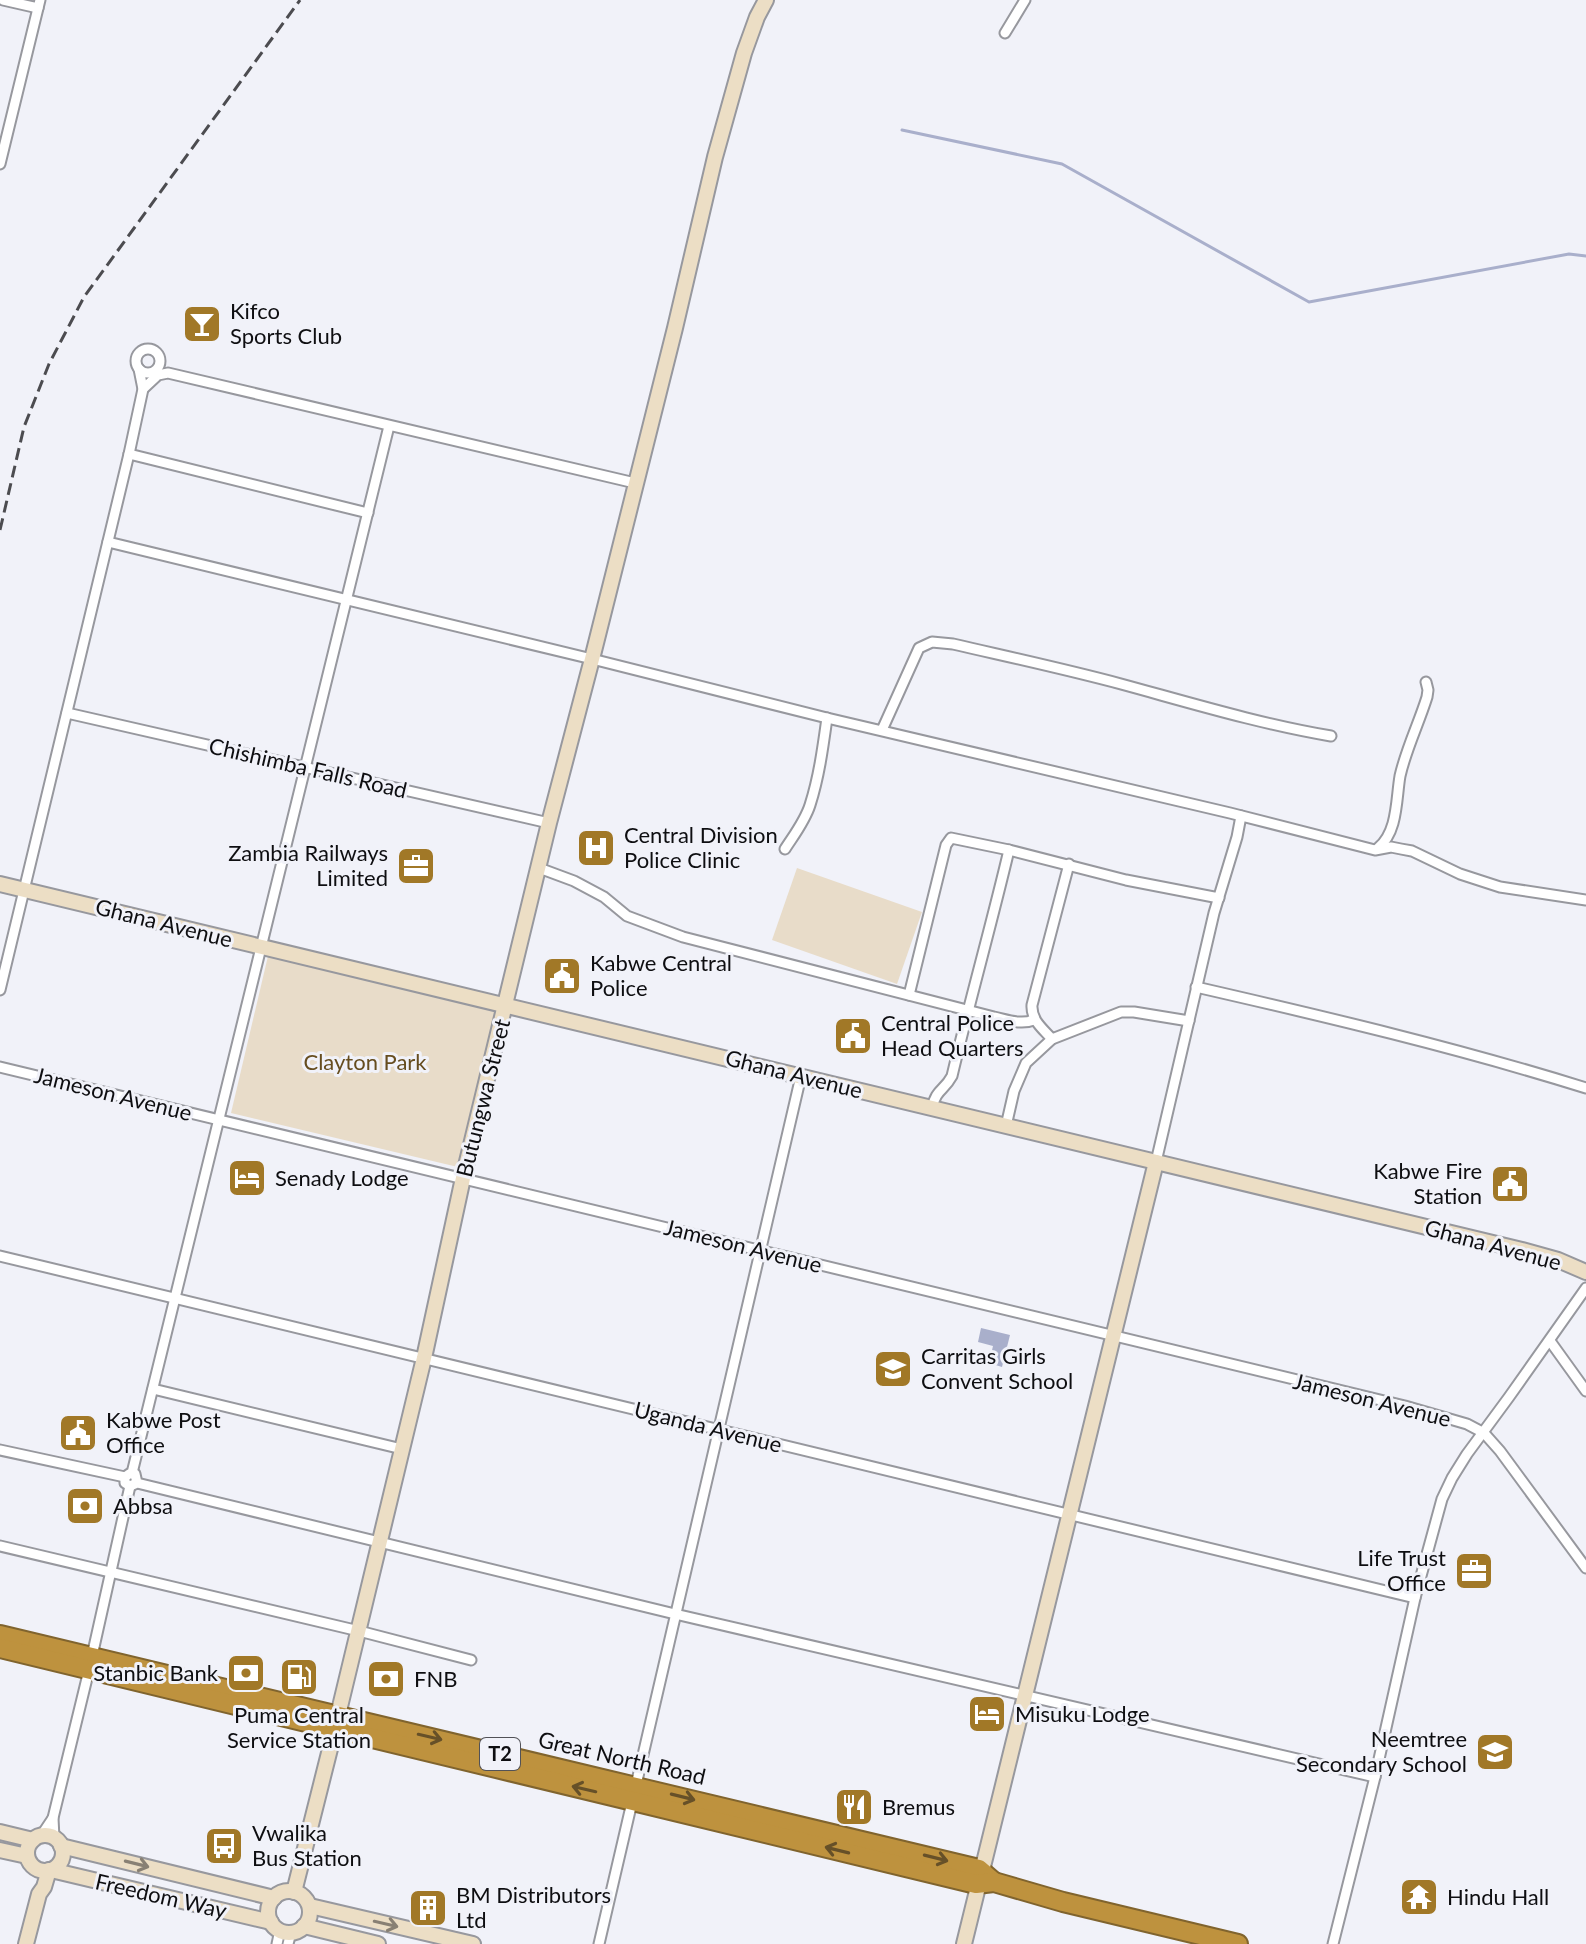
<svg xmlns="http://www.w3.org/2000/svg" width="1586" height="1944" font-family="Lato,sans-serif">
  <rect width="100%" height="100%" fill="#f1f2f9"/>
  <g fill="#e8dcc9">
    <path d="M797 868 922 912 897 984 772 940Z"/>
    <path d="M268 956 499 1011 462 1168 231 1113Z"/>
  </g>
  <path fill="#a9afcb" d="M981 1328 1010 1335 1002 1367 989 1363 993 1346 978 1342Z"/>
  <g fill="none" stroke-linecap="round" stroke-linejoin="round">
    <path stroke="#a9afcb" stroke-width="3" d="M902 130 1062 164 1309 302 1569 254 1586 256"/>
    <defs>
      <g id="street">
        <path d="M3 0 38 8"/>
        <path d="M1005 33 1025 0"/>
        <path d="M0 164 40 0"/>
        <circle cx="148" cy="361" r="12"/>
        <path d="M143 389 158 375 168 373 635 483"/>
        <path d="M129 454 368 513"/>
        <path d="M108 542 592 659 827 718 1230 813 1375 850 1391 847 1401 849 1412 851 1460 874 1500 887 1586 900"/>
        <path d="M67 713 549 823"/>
        <path d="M882 730 919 648 932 642 953 644C1009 657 1065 669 1121 684 1191 703 1260 724 1331 736"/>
        <path d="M1378 848C1398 832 1396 799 1400 776 1406 749 1419 723 1427 697L1428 690 1426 682"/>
        <path d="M785 849C794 835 805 821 810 805 819 777 823 747 827 718"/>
        <path d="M539 868 574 881 604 897 627 916 683 937 994 1017C1008 1020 1021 1025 1034 1020"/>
        <path d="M1196 987C1327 1017 1458 1048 1586 1088"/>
        <path d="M0 990 129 454 143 389 139 369"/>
        <path d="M909 995 946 845 951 838 1009 850 1126 880 1219 898"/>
        <path d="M1052 1039C1042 1028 1031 1020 1032 1005L1069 864"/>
        <path d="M0 1067 1405 1406 1467 1424 1484 1433 1500 1451 1586 1568"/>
        <path d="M932 1108C936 1089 944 1091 952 1076 970 1000 991 926 1009 850"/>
        <path d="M1006 1126 1014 1091 1026 1063 1052 1039 1121 1012H1134L1189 1021"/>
        <path d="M1156 1162 1214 913 1237 837 1241 816"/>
        <path d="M0 1256 1415 1598"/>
        <path d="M1550 1341 1586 1391"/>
        <path d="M153 1389 402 1449"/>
        <path d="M0 1450 125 1477"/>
        <path d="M132 1473 389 426"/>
        <path d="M137 1483 135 1474H129L125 1477V1483L130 1486 137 1483 675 1614 1375 1777"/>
        <path d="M0 1546 359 1631 471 1660"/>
        <path d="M92 1656 130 1486"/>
        <path d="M41 1836 53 1818"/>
        <path d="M54 1838 53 1818 89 1670"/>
        <path d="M277 1944 280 1930"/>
        <path d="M288 1944 291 1932"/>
        <path d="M599 1944 801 1076"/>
        <path d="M1333 1944 1375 1777 1415 1598 1442 1499 1452 1478 1467 1454 1509 1397 1586 1288"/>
      </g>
      <g id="secondary">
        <path d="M0 884 1522 1250 1558 1260 1586 1272"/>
        <path d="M338 1715 424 1358 463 1178 549 823 592 659 675 328 715 157 744 53 757 17 766 0"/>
        <path d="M0 1832 33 1840"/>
        <circle cx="45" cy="1853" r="18"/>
        <path d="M61 1846 274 1898"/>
        <path d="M0 1850 27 1856"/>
        <path d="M51 1870 271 1922"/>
        <circle cx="289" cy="1912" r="21"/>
        <path d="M294 1892 335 1729"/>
        <path d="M310 1906 473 1944"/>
        <path d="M304 1926 378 1944"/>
        <path d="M26 1944 39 1894 44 1887 49 1870"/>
        <path d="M964 1944 1156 1162"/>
      </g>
      <g id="highway">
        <path d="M0 1635 979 1869 994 1882"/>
        <path d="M0 1648 976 1884 994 1882 1063 1902 1238 1944"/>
      </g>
    </defs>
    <use href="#street" stroke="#97989e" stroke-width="13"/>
    <use href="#secondary" stroke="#97989e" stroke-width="18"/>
    <use href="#highway" stroke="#80642e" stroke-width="22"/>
    <use href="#street" stroke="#fff" stroke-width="9"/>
    <use href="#secondary" stroke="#ecdec5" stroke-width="14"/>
    <use href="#highway" stroke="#be923e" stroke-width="18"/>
    <path stroke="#4c4c50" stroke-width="3" stroke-dasharray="12 6" stroke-linecap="butt" d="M0 530 24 427 49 364 84 297 300 0"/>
  </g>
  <defs><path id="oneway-shaft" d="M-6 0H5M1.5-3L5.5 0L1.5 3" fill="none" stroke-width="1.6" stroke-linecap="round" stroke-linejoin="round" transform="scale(2)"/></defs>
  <g stroke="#665028">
    <use href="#oneway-shaft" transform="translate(430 1737) rotate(13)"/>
    <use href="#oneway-shaft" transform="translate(584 1789) rotate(-167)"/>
    <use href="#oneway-shaft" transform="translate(683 1797) rotate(14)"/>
    <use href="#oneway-shaft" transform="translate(837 1850) rotate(-166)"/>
    <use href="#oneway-shaft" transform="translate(936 1858) rotate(14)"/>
  </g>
  <g stroke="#888074">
    <use href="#oneway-shaft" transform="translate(137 1864) rotate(14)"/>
    <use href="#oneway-shaft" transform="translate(386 1924) rotate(13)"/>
  </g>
  <defs>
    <symbol id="bar-square" viewBox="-11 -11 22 22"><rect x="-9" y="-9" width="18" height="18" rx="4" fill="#a17827" stroke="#f1f2f9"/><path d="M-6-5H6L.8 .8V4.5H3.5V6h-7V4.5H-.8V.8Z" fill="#fff"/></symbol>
    <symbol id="hospital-square" viewBox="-11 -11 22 22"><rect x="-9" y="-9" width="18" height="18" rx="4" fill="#a17827" stroke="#f1f2f9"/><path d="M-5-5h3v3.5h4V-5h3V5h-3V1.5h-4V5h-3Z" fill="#fff"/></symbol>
    <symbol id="office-square" viewBox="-11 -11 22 22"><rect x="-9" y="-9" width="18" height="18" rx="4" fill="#a17827" stroke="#f1f2f9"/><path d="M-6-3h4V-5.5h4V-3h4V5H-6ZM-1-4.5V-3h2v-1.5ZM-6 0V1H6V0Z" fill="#fff"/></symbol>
    <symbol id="civic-square" viewBox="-11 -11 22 22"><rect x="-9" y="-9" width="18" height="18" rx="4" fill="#a17827" stroke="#f1f2f9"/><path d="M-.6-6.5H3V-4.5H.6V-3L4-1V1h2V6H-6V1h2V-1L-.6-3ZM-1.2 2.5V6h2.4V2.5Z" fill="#fff"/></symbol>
    <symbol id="hotel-square" viewBox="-11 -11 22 22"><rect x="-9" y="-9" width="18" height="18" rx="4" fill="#a17827" stroke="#f1f2f9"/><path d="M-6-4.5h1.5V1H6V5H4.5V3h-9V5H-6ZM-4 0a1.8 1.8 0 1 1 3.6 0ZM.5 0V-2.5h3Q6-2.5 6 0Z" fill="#fff"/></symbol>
    <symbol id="school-square" viewBox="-11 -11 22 22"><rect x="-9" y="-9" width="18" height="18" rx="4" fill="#a17827" stroke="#f1f2f9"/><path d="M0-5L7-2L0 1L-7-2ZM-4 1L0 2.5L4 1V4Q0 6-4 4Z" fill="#fff"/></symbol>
    <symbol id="bank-square" viewBox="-11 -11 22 22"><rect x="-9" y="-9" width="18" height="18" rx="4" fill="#a17827" stroke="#f1f2f9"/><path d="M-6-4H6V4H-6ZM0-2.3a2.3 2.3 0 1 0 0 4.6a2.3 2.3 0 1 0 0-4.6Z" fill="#fff"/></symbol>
    <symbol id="fuel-square" viewBox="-11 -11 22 22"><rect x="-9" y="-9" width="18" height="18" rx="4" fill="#a17827" stroke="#f1f2f9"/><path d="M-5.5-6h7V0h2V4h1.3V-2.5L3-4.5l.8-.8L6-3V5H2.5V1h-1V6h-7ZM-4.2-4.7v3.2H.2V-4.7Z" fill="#fff"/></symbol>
    <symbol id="restaurant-square" viewBox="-11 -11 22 22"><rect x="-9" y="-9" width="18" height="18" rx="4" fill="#a17827" stroke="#f1f2f9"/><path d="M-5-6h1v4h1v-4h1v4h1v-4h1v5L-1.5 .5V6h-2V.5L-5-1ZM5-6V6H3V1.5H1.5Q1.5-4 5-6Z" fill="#fff"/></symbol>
    <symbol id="bus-square" viewBox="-11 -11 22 22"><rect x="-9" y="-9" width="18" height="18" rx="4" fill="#a17827" stroke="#f1f2f9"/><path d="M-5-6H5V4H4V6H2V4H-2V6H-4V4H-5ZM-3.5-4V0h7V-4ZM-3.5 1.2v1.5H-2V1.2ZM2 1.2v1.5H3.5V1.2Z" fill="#fff"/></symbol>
    <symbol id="temple-square" viewBox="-11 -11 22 22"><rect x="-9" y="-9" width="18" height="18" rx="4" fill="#a17827" stroke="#f1f2f9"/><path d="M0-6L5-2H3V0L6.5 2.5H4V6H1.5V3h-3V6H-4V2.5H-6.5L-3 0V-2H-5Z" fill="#fff"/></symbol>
    <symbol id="building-square" viewBox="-11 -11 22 22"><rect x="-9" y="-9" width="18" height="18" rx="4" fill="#a17827" stroke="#f1f2f9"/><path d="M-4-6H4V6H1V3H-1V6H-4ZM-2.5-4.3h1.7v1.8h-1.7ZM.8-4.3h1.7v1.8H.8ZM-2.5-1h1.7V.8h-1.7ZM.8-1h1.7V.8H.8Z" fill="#fff"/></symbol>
  </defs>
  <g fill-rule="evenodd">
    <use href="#bar-square" x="180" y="302" width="44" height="44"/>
    <use href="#hospital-square" x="574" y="826" width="44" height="44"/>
    <use href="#office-square" x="394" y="844" width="44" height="44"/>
    <use href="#civic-square" x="540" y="954" width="44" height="44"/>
    <use href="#civic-square" x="831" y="1014" width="44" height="44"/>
    <use href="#hotel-square" x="225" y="1156" width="44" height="44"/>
    <use href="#civic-square" x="1488" y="1162" width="44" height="44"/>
    <use href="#school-square" x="871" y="1347" width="44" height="44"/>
    <use href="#civic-square" x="56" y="1411" width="44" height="44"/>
    <use href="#bank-square" x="63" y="1484" width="44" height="44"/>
    <use href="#office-square" x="1452" y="1549" width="44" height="44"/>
    <use href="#bank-square" x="224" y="1651" width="44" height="44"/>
    <use href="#fuel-square" x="277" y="1655" width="44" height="44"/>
    <use href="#bank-square" x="364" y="1657" width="44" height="44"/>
    <use href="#hotel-square" x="965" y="1692" width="44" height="44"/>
    <use href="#school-square" x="1473" y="1730" width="44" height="44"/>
    <use href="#restaurant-square" x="832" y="1785" width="44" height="44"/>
    <use href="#bus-square" x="202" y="1824" width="44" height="44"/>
    <use href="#temple-square" x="1397" y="1875" width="44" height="44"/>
    <use href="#building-square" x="406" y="1886" width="44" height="44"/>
  </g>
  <g text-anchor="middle" stroke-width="6" stroke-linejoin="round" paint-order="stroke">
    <rect fill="#f1f2f9" stroke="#525257" stroke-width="2" x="480" y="1738" width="40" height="32" rx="6"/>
    <g font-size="20" font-weight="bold" fill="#0e0e11">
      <text x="500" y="1761">T2</text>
    </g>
    <g font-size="22" fill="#0e0e11" stroke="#f1f2f9" text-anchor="start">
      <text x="230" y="319">Kifco<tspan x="230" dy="25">Sports Club</tspan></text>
      <text x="624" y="843">Central Division<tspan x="624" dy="25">Police Clinic</tspan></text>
      <text x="388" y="861" text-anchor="end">Zambia Railways<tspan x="388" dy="25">Limited</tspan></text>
      <text x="590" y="971">Kabwe Central<tspan x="590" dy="25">Police</tspan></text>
      <text x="881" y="1031">Central Police<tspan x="881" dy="25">Head Quarters</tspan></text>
      <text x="1482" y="1179" text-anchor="end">Kabwe Fire<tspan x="1482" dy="25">Station</tspan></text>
      <text x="275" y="1186">Senady Lodge</text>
      <text x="921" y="1364">Carritas Girls<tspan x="921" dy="25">Convent School</tspan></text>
      <text x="106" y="1428">Kabwe Post<tspan x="106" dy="25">Office</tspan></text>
      <text x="113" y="1514">Abbsa</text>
      <text x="1446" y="1566" text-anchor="end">Life Trust<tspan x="1446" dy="25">Office</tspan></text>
      <text x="218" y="1681" text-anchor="end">Stanbic Bank</text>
      <text x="414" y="1687">FNB</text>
      <text x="1015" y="1722">Misuku Lodge</text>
      <text x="299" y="1723" text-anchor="middle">Puma Central<tspan x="299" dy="25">Service Station</tspan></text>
      <text x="1467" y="1747" text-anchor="end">Neemtree<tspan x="1467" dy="25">Secondary School</tspan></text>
      <text x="882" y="1815">Bremus</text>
      <text x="252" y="1841">Vwalika<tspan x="252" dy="25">Bus Station</tspan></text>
      <text x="456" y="1903">BM Distributors<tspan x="456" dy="25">Ltd</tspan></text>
      <text x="1447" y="1905">Hindu Hall</text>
    </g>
    <g font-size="22" fill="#0e0e11" stroke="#f1f2f9">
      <text transform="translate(308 768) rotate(13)" y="8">Chishimba Falls Road</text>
      <text transform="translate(164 923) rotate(14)" y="8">Ghana Avenue</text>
      <text transform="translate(794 1074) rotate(14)" y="8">Ghana Avenue</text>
      <text transform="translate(113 1094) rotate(14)" y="8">Jameson Avenue</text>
      <text transform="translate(483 1098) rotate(-76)" y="8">Butungwa Street</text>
      <text transform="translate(1493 1245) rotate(15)" y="8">Ghana Avenue</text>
      <text transform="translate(743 1246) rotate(14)" y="8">Jameson Avenue</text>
      <text transform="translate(1372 1400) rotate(14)" y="8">Jameson Avenue</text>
      <text transform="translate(708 1427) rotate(14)" y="8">Uganda Avenue</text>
      <text transform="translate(622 1758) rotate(13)" y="8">Great North Road</text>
      <text transform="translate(161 1896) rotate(13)" y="8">Freedom Way</text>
    </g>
    <g font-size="22" fill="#664d1f" stroke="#f1f2f9">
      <text x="365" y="1070">Clayton Park</text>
    </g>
  </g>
</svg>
